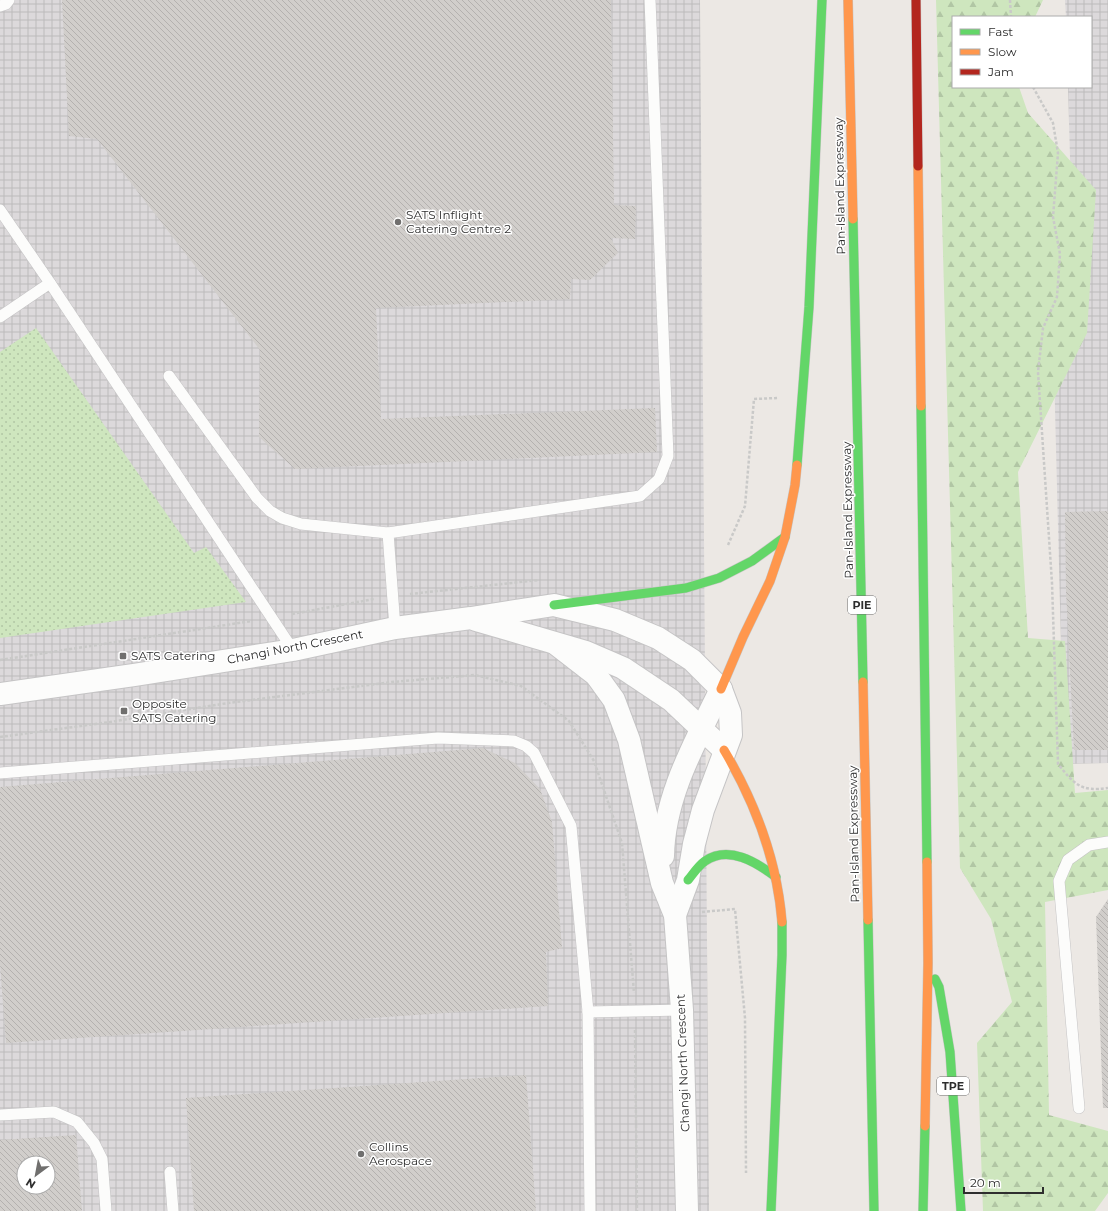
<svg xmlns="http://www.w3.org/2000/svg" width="1108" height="1211" font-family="Montserrat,sans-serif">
  <defs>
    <pattern id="industrial-grid" width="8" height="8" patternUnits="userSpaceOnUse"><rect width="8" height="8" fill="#dcd9db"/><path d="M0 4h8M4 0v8" fill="none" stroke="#bdbbbc"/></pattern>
    <pattern id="grass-dots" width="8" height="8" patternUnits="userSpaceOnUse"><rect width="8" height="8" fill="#cee6be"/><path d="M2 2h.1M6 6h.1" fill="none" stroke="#b1c6a4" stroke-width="1.8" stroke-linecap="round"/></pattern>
    <pattern id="forest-firs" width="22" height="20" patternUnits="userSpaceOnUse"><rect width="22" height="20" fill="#cee6be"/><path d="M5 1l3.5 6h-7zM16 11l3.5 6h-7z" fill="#b1c6a4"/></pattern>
    <pattern id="building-back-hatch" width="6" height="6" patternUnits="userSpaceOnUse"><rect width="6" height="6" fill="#d1cecb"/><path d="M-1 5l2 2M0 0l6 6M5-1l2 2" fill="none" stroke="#b4b1af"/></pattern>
  </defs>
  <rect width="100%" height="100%" fill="#ece8e4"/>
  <g fill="url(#industrial-grid)" fill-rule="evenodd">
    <path d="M0 0H700L709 1211H0ZM24 1163H48V1187H24Z"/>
    <path d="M1065 0H1108V763L1064 764 1054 369 1074 299 1068 87H1091V17H1066Z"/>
  </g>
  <path fill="url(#grass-dots)" d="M36 328 194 553 206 547 246 602 0 638V352Z"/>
  <path fill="url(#forest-firs)" d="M936 0H1043L1035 17H953V87H1019L1028 113 1096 190 1087 333 1018 472 1028 638 1065 641 1075 793 1108 790V890L1045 902 1049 1115 1108 1131V1193L1095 1211H983L977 1043 1012 1002 991 919 960 868Z"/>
  <g fill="url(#building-back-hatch)" fill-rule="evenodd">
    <path d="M62 0H611L614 205 636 206 635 239 611 238 618 253 590 280 571 279 570 299 376 308 381 419 655 408 657 452 295 469 259 437 260 350 97 139 69 136Z"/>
    <path d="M1108 511V750H1074L1066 591 1065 512Z"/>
    <path d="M483 748 515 763 540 789 552 822 562 948 546 952 548 1006 6 1043 0 964V787Z"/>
    <path d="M1108 899V1108H1103L1096 917Z"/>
    <path d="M526 1075 536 1211H194L186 1098Z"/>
    <path d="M76 1135 82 1211H0V1140ZM24 1163H48V1187H24Z"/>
  </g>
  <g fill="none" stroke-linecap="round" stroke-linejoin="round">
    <defs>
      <g id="lane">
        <path d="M0 6 6 4 9 0"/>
        <path d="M0 210 50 283"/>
        <path d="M0 317 50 283 293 650"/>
        <path d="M169 376 257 498 270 511 282 518 301 524 388 533 640 496 659 479 668 456 650 0"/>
        <path d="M388 533 395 628"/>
        <path d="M0 773 438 738 514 741 526 746 534 753 571 826 588 1012 590 1211"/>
        <path d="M588 1012 682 1010"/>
        <path d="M1079 1108 1059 881 1068 860 1089 845 1108 842"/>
        <path d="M0 1115 54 1112 77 1122 94 1143 102 1159 106 1211"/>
        <path d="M170 1172 173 1211"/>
      </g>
      <g id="street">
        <path d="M476 620 586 652 623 668 671 700 724 750"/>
        <path d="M556 644 596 675 614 700 629 740 662 883 675 915 682 1010 687 1211"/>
        <path d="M0 694 134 675 293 650 395 628 471 618 554 605 615 620 658 638 692 660 721 689 730 713 731 735 703 810 694 844 688 880 675 915"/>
        <path d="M663 856C664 796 695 743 721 689"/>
      </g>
      <g id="fast">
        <path d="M853 219 863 682"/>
        <path d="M921 406 927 862"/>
        <path d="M797 465 809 307 822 0"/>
        <path d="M554 605 686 588 719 578 752 561 785 537"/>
        <path d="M688 880C693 874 698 866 705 861 729 845 756 862 776 877"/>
        <path d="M868 920 874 1211"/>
        <path d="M935 979 939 987 950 1052 961 1211"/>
        <path d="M771 1211 782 955V922"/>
        <path d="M923 1211 925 1126"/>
      </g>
      <g id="slow">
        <path d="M848 0 853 219"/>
        <path d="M918 166 921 406"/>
        <path d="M863 682 868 920"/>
        <path d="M721 689 743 637 770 581 785 537 795 485 797 465"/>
        <path d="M724 750C756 804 777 860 782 922"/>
        <path d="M925 1126 928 963 927 862"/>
      </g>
      <path id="jam" d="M916 0 918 166"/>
    </defs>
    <use href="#lane" stroke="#c5c4c5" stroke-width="12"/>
    <use href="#street" stroke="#c5c4c5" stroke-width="24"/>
    <use href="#fast" stroke="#c6c5c4" stroke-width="10"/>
    <use href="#slow" stroke="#c6c5c4" stroke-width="10"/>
    <use href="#jam" stroke="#c6c5c4" stroke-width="10"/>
    <g stroke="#c9c9c8" stroke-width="2.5" stroke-dasharray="3 2" stroke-linecap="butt">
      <path d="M1010 0 1011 17"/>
      <path d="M1033 87 1053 123 1058 153 1053 217 1060 254 1057 297 1043 328 1038 372 1052 583 1058 764C1075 785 1081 792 1108 788"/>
      <path d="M728 545 745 506 754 399 778 398"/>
      <path d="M410 594 539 580"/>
      <path d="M292 614 374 599"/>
      <path d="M0 660 252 621"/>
      <path d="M137 700 140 717"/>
      <path d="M0 737 110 722 228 703 392 682 475 675 521 686 569 721 594 761 622 843 634 993"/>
      <path d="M702 912 735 909 745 1018 746 1173"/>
      <path d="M635 1030 637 1211"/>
    </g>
    <use href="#lane" stroke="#fcfcfb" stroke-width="11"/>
    <use href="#street" stroke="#fcfcfb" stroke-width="22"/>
    <use href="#fast" stroke="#63d668" stroke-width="9"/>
    <use href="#slow" stroke="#ff974d" stroke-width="9"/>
    <use href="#jam" stroke="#b3261e" stroke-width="9"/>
  </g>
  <g fill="#706f6e" stroke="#fff" stroke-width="1.5">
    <circle cx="398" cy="222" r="4"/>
    <rect x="119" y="652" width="8" height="8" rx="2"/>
    <rect x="120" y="707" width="8" height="8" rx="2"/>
    <circle cx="361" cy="1154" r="4"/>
  </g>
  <g text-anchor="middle" stroke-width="3" stroke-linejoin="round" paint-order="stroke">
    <g fill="#fff" stroke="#6d6d6d" stroke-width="1">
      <rect x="848" y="596" width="28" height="18" rx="3"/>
      <rect x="937" y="1077" width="32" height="18" rx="3"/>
    </g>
    <g font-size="11" font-weight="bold" fill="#2e2e2e">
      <text x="862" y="609">PIE</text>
      <text x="953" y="1090">TPE</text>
    </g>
    <g font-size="12" fill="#2e2e2e" stroke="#fff">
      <text transform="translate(840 186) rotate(-91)" y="4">Pan-Island Expressway</text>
      <text transform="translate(848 510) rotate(-91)" y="4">Pan-Island Expressway</text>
      <text transform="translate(295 647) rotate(-11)" y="4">Changi North Crescent</text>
      <text transform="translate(854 834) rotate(-91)" y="4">Pan-Island Expressway</text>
      <text transform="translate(683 1063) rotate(-92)" y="4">Changi North Crescent</text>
    </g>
    <g font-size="12" fill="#2e2e2e" stroke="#fff" text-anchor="start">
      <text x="406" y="219">SATS Inflight<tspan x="406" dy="14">Catering Centre 2</tspan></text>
      <text x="131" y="660">SATS Catering</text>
      <text x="132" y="708">Opposite<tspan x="132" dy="14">SATS Catering</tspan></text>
      <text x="369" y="1151">Collins<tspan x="369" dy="14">Aerospace</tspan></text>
    </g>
  </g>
  <rect x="952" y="16" width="140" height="72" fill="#ffffff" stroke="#ababab"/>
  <rect x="960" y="29" width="20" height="6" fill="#63d668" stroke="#ababab"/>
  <text x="988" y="36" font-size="12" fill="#2e2e2e">Fast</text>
  <rect x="960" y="49" width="20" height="6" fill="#ff974d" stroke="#ababab"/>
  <text x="988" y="56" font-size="12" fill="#2e2e2e">Slow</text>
  <rect x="960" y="69" width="20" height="6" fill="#b3261e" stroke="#ababab"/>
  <text x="988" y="76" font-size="12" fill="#2e2e2e">Jam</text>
  <g transform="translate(36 1175) rotate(212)"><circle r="19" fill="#ffffff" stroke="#ababab"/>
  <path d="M0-3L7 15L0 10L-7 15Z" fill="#706f6e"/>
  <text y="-6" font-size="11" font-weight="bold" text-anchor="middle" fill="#2e2e2e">N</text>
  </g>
  <path d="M964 1187v6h79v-6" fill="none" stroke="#2e2e2e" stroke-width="2"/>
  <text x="970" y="1187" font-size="12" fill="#2e2e2e" stroke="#ffffff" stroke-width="3" paint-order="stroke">20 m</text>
</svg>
